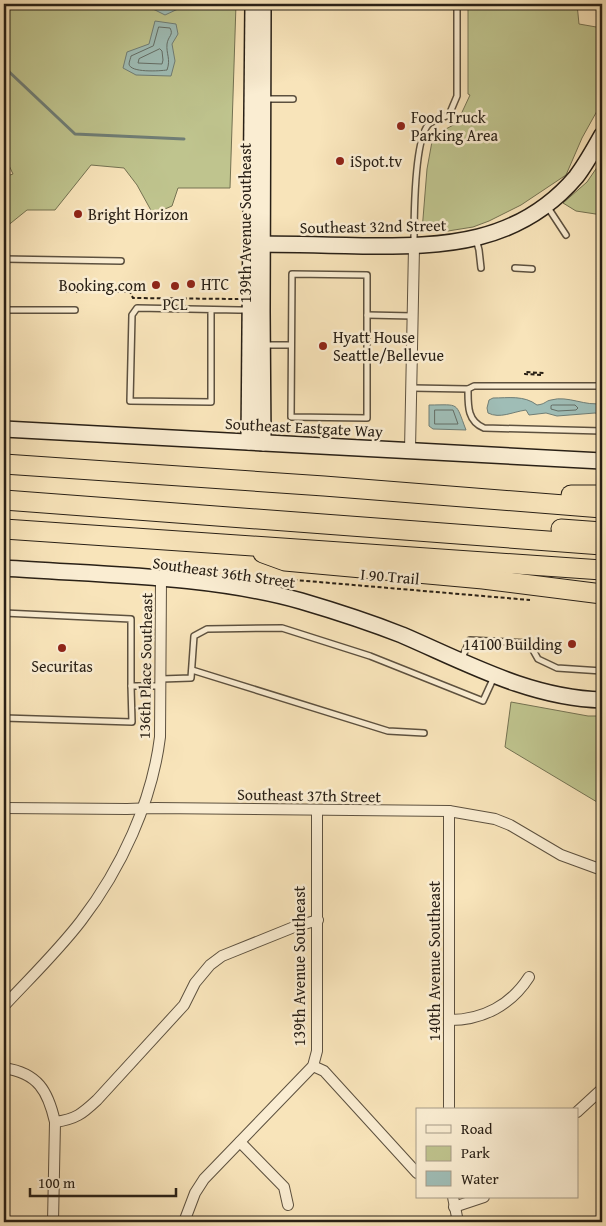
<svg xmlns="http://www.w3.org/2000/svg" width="606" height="1226" font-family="'Gentium Book Plus',serif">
  <rect width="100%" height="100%" fill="#f8e4ba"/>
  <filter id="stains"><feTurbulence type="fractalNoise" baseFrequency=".004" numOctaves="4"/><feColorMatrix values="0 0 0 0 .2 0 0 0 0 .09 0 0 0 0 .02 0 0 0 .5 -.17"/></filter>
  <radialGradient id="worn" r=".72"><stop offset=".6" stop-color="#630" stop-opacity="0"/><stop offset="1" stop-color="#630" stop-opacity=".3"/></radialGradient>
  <g fill="#bfc48e" stroke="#747252">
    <path d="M4 4H236L230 188H178L172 206 153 214 137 185 124 168 91 165 55 210H27L6 227 7 246 4 248V177L13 174 4 155Z"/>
    <path d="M468 4H577L579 24 602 28V102L582 138 566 175 521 205 489 221 473 227 448 231H422L427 169 433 136 457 123 470 95 468 94Z"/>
    <path d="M602 160V215L576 211 563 203 587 182Z"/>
    <path d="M511 702 588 716H602V805L505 747Z"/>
  </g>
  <g fill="#9fbdb6" stroke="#707e76">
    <path d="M155 4H177L178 9 165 15 153 9Z"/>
    <path d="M155 21 176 24 178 34 172 44 175 61 171 76 136 75 123 68 127 52 149 44Z"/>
    <path d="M493 398C508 398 524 395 537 405 546 404 545 401 551 400 568 395 586 407 602 403V415L595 413 557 416 546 413 529 415 526 410C512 412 500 419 488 413L487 408 489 400Z"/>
    <path d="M429 405C460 405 455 401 466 430L433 429 429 426Z"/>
  </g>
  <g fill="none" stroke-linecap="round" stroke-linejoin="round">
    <g stroke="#646e66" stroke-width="1">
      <path d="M159 27 170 28C174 35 168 36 167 44 166 54 171 59 167 70 160 71 130 73 129 64 129 62 131 57 131 56L153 46Z"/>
      <path d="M160 49 162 51 163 60 162 64 138 63 139 59Z"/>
      <path d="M553 405H575L578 408 576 410 558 411 551 409V406Z"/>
      <path d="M435 410H453L458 424H435Z"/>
    </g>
    <path stroke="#707e76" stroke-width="3" d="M4 67 75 134 184 139"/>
    <defs>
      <g id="lane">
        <path d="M265 99H293"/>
        <path d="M547 206 566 235"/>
        <path d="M476 239 479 250 481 268"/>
        <path d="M414 244C414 220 414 142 428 125 432 120 442 118 449 115L457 96V4"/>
        <path d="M4 259 121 261"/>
        <path d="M515 268 532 269"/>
        <path d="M292 274 367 275V418L291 417Z"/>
        <path d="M4 310H75"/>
        <path d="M211 310V402L130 401 132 315 137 308 239 310H249"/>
        <path d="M367 315 413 316"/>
        <path d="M265 345H291"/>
        <path d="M412 388 468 389 474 386H602"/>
        <path d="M468 389C468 405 467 421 484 428L602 431"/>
        <path d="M4 613 131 619V686H160"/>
        <path d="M461 660 470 640 529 643 538 659 557 668 602 671"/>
        <path d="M192 670 388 731 424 733"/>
        <path d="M161 679 191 678 194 636 207 629 282 628 370 656 483 701 494 677"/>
        <path d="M4 718 132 722 131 686"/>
      </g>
      <g id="street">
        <path d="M410 450 414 247"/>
        <path d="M4 808 127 809 155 808 449 811 495 819 510 825 561 855 602 870"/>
        <path d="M449 811V1110"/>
        <path d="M4 1006C30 978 58 951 81 921 121 869 152 802 160 737L161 579"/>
        <path d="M450 1020C483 1020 511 1005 529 977"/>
        <path d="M313 1066 324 1071 417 1173"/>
        <path d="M4 1068C38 1073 48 1091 55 1122L53 1222"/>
        <path d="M577 1112 602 1089"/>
        <path d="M55 1122C76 1119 82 1114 97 1100L184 1005 195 983 210 965 222 956 294 927 318 920"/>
        <path d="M240 1142 284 1187 288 1205"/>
        <path d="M453 1197 458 1222"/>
        <path d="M454 1207 484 1197"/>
        <path d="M184 1222 195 1193 204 1179 313 1066 317 1051V810"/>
      </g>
      <g id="secondary">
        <path d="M252 244C289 244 326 245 363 246 444 247 519 244 576 177 586 164 594 149 602 135"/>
        <path d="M4 429 602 461"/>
        <path d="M249 442 253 4"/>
        <path d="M263 443 262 311 263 4"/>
        <path d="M4 568C99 575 209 575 301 601 335 611 369 622 402 635 467 663 530 698 602 700"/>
      </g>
      <g id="highway">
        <path d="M4 464 324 486 602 508"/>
        <path d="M571 495H602"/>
        <path d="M4 500 602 545"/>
        <path d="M4 529 602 570"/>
        <path d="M561 529 602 532"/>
        <path d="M263 553 285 561 483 579 602 594"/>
      </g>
    </defs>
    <use href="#lane" stroke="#5d513f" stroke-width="8"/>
    <use href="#street" stroke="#5d513f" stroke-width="12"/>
    <use href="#secondary" stroke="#292016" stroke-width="18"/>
    <use href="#highway" stroke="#292016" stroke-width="21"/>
    <g stroke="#292016" stroke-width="2" stroke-dasharray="4 2.5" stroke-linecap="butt">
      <path d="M63 292H130L133 298 239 299"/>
      <path d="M541 375 525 374V372L544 373"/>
      <path d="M248 576 530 600"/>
    </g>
    <use href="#lane" stroke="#faedd2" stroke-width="5"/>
    <use href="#street" stroke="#faedd2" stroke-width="10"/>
    <use href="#secondary" stroke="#faedd2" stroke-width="15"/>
    <use href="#highway" stroke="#f8e4ba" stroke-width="19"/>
  </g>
  <g fill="#8f2418" stroke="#faedd2" stroke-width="2">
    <circle cx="401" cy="126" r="5"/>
    <circle cx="340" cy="161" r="5"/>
    <circle cx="78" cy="214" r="5"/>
    <circle cx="191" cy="284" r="5"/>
    <circle cx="156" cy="285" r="5"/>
    <circle cx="175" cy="286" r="5"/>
    <circle cx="323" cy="346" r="5"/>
    <circle cx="572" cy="644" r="5"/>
    <circle cx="62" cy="648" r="5"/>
  </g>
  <g text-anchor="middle" stroke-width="5" stroke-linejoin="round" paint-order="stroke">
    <g font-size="16" fill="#292016" stroke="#faedd2" text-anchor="start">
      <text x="411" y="123">Food Truck<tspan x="411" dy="18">Parking Area</tspan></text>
      <text x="350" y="167">iSpot.tv</text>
      <text x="88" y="220">Bright Horizon</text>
      <text x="201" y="290">HTC</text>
      <text x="146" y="291" text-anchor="end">Booking.com</text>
      <text x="175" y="310" text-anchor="middle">PCL</text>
      <text x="333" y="343">Hyatt House<tspan x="333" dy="18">Seattle/Bellevue</tspan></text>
      <text x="562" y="650" text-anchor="end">14100 Building</text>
      <text x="62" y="672" text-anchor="middle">Securitas</text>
    </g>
    <g font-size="16" fill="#292016" stroke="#faedd2">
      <text transform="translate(245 223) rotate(-90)" y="6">139th Avenue Southeast</text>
      <text transform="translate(373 226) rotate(-1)" y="6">Southeast 32nd Street</text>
      <text transform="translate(304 427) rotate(3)" y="6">Southeast Eastgate Way</text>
      <text transform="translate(224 572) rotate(8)" y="6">Southeast 36th Street</text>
      <text transform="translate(390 576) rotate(5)" y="6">I 90 Trail</text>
      <text transform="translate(145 666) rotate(-89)" y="6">136th Place Southeast</text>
      <text transform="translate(309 795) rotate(1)" y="6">Southeast 37th Street</text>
      <text transform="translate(434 961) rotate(-90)" y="6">140th Avenue Southeast</text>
      <text transform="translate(299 966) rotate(-90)" y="6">139th Avenue Southeast</text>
    </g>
  </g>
  <rect width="606" height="1226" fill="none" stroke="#f8e4ba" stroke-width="20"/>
  <rect x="5" y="5" width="596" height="1216" fill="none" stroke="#292016" stroke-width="2.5"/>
  <rect x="10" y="10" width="586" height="1206" fill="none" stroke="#292016"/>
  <rect x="416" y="1108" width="162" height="90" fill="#faedd2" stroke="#a69b87"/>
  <rect x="426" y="1125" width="25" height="8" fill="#faedd2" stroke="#a69b87"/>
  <text x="461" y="1134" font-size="15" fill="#292016">Road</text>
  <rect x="426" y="1146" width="25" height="15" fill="#bfc48e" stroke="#a69b87"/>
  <text x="461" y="1158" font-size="15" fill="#292016">Park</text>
  <rect x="426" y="1171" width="25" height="15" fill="#9fbdb6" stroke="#a69b87"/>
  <text x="461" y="1184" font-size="15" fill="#292016">Water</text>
  <path d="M30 1188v8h146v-8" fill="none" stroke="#292016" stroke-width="2.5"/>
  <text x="38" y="1188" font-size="15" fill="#292016" stroke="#faedd2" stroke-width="4" paint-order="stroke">100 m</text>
  <rect width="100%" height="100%" filter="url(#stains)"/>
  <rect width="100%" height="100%" fill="url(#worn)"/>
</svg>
